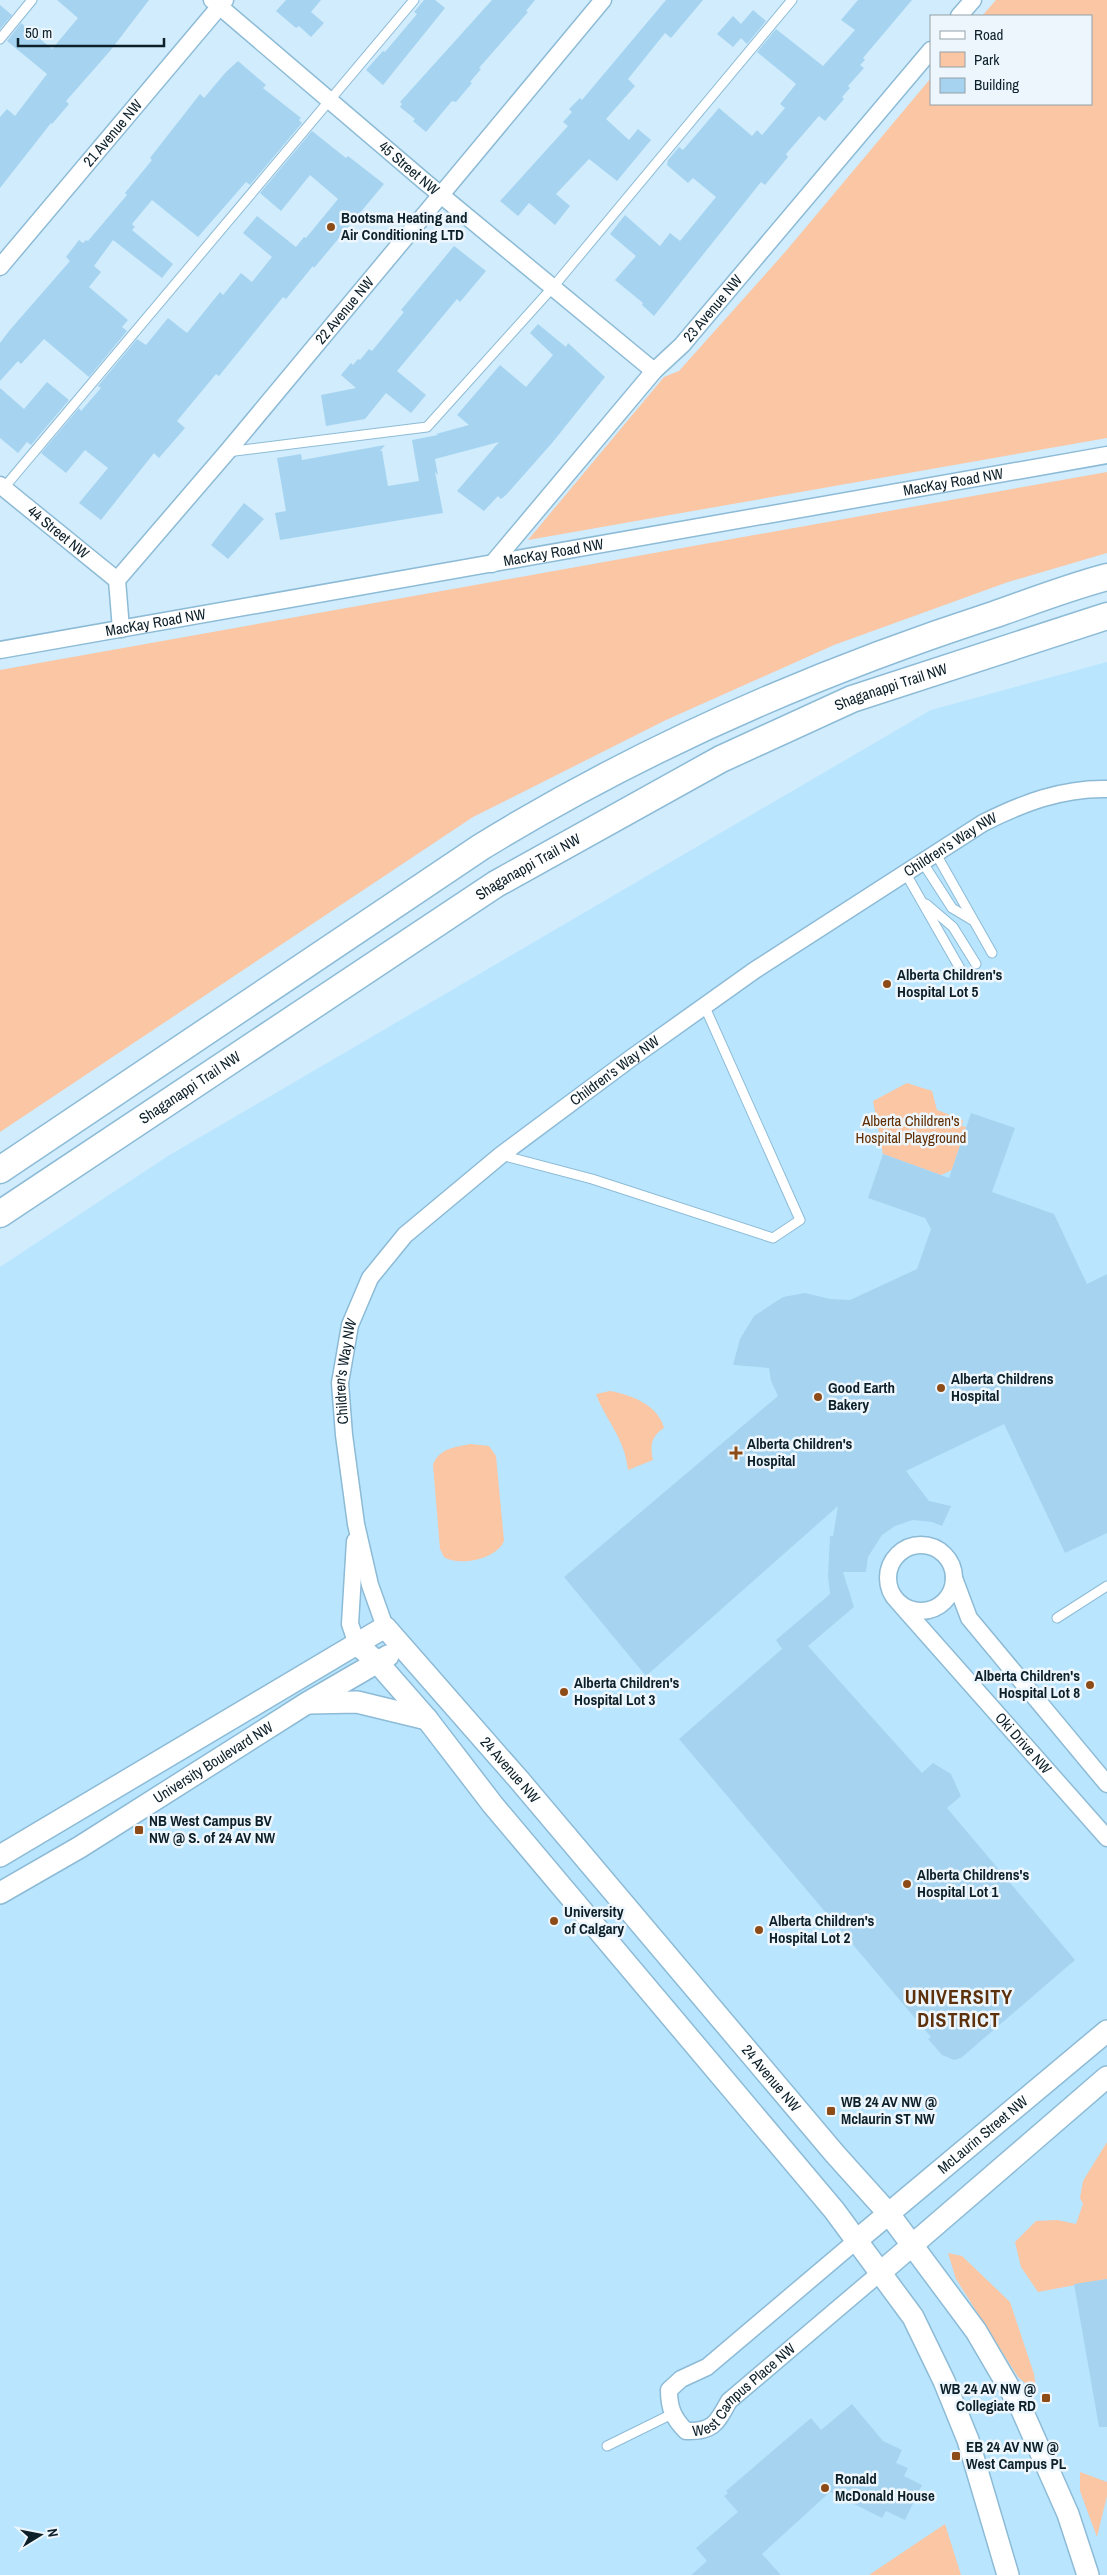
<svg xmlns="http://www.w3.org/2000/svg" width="1107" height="2575" font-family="'Archivo Narrow',sans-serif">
  <rect width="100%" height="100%" fill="#d0ecfd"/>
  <path fill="#b9e5ff" d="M1107 662V2575H0V1267L168 1156 931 710Z"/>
  <g fill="#fac6a4">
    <path d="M996 0H1107V438L528 540 664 377 679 371 786 251 931 78V104H1091V16H982Z"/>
    <path d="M1107 472V553L1008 582 834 645 666 720 473 817 0 1132V670Z"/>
    <path d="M907 1083 932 1091 937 1110 963 1120 962 1126 966 1127 952 1170 941 1175 883 1154 873 1101Z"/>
    <path d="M610 1391C632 1395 658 1405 664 1428 651 1436 650 1446 653 1460L628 1470C625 1438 606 1421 596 1394Z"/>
    <path d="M471 1444 489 1446 496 1456 504 1541C497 1559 459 1567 444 1557L440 1549 433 1465C439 1448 456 1447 471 1444Z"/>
    <path d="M1107 2142V2279L1038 2292 1021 2267 1015 2242 1036 2221 1057 2220 1076 2224 1083 2204 1080 2198 1083 2181Z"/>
    <path d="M948 2253 962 2256 1010 2302 1034 2374 1036 2389 1033 2390 1018 2377 956 2279Z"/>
    <path d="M1080 2472 1107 2482V2496L1097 2537 1080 2491Z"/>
    <path d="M945 2524 961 2575H869Z"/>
  </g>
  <g fill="#a6d4f0">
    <path d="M57 0H149L110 51 66 101 69 104 52 124 51 123 0 188V117L7 109 15 116 47 74 7 41 21 23 52 49 78 18Z"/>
    <path d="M286 0H321L311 12 324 23 311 37 299 26 296 28 276 11Z"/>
    <path d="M424 0H435L445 8 383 85 366 70 383 51 385 52 417 14 414 12Z"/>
    <path d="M492 0H535L526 11 528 12 479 68 481 69 470 82 472 83 456 102 452 101 426 132 413 121 415 119 400 107 402 104 400 102Z"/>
    <path d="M666 0H703L671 38 665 33 628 79 635 86 606 119 629 140 638 129 651 140 617 181 589 159 556 194 570 206 555 225 529 203 518 216 500 201 568 126 563 122 572 112 569 109 580 98 582 100Z"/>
    <path d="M858 0H912L863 58 865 60 860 65 864 68 848 86 850 88 842 97 844 99 825 121 819 116 786 154 788 157 765 185 761 182 654 316 642 305 643 303 615 280 636 256 610 234 625 215 660 246 670 233 680 241 716 197 693 178 688 183 667 165 668 160 679 147 683 150 719 108 752 136 757 130 762 135 785 108 780 104 796 84 757 52 776 29 823 66 855 30 841 20Z"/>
    <path d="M0 5 12 15 0 29Z"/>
    <path d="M753 10 766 21 747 44 741 38 733 47 717 34 733 16 741 24Z"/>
    <path d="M238 61 266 85 263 88 301 118 299 120 302 123 250 185 246 182 198 237 152 200 132 224 135 227 132 230 173 264 162 278 113 240 94 266 101 272 89 287 128 320 122 327 127 331 89 377 44 339 21 364 18 361 0 381V343L9 331 70 261 66 257 79 240 83 243 86 240 88 241 127 195 125 193 152 160 150 158 200 94 204 98 226 72Z"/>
    <path d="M312 131 346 158 348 156 384 184 314 268 313 266 286 299 283 297 219 376 216 374 177 421 185 428 159 458 154 453 101 520 79 503 108 468 85 450 66 473 41 453 79 408 81 411 101 388 98 386 137 339 146 345 168 318 187 333 220 292 223 295 241 273 252 282 272 257 243 233 257 216 296 247 304 237 306 238 338 199 310 175 281 211 260 193Z"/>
    <path d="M454 246 486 271 460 302 457 299 397 371 426 395 411 413 386 393 365 419 326 426 321 395 356 388 341 375 351 363 353 365 358 359 360 360 369 349 372 351 404 312 401 310Z"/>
    <path d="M538 324 566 347 568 343 605 377 552 443 506 495 501 499 498 496 484 511 457 491 499 442 435 459 438 475 435 472 443 513 280 540 275 513 286 511 277 458 301 454 302 460 385 445 380 451H382L388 486 419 481 412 440 438 435 436 434 469 425 457 415 500 365 526 387 553 355 530 333Z"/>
    <path d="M47 382 69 400 31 445 27 442 18 453 0 438V388L24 409Z"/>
    <path d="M244 503 264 519 228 559 211 545Z"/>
    <path d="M971 1113 1015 1128 992 1192 1054 1214 1087 1284 1107 1274V1533L1065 1553 1004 1424 906 1471 929 1501 951 1506 942 1526 932 1522 913 1520 895 1526 882 1535 868 1557 866 1572H843L854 1607 808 1646 922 1773 933 1763 951 1774 961 1796 947 1808 1075 1960 961 2058 954 2060 942 2055 928 2039 931 2037 920 2024 679 1739 782 1649 776 1640 830 1594 828 1576 830 1536H833L838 1506 646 1676 564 1577 778 1396 771 1381 769 1368 733 1365 740 1339 754 1316 783 1297 805 1293 830 1299 850 1300 917 1269 931 1229 925 1218 868 1198 883 1154 949 1178Z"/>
    <path d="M1107 2279V2427H1099L1074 2284Z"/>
    <path d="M852 2404 883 2441 902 2450 896 2463 908 2468 904 2476 922 2485 905 2520 886 2511 882 2518 830 2492 762 2554 781 2575H691L707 2561 696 2548 738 2512 724 2496 728 2493 726 2491 811 2418 821 2430Z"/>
  </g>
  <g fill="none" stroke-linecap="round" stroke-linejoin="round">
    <defs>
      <g id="service">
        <path d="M0 39 32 0"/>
        <path d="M227 452 427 427 553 287 792 0"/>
        <path d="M2 490 414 0"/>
        <path d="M936 854 992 953"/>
        <path d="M923 863 952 908 972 920"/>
        <path d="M906 874 962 972"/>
        <path d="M926 904 953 927 976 964"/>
        <path d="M501 1155 592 1179 773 1238 800 1220 704 1005"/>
        <path d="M1057 1618 1107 1586"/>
        <path d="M607 2446 672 2414"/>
      </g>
      <g id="minor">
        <path id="s1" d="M212 0 424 181 654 371"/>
        <path d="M959 16 973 0"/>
        <path id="s2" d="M0 267 225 0"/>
        <path id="s3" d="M0 485 117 580"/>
        <path id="s4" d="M492 564 654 371 682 345 931 50"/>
        <path id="s5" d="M121 629 117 580 227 452 603 0"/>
        <path id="s6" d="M0 650 1107 455"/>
        <path d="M355 1541 350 1624 357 1644"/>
        <circle cx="921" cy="1578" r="33"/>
        <path d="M954 1578 969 1618 1107 1784"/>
        <path id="s7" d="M900 1604 1107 1838"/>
        <path id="s8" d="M385 1627 370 1585 356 1524 344 1435 340 1383 350 1325 370 1278 405 1235 501 1155 630 1059 755 970 983 823C1023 803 1062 788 1107 789"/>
        <path id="s9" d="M857 2240 707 2367 681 2379 669 2390C669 2408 673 2418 686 2431 713 2432 717 2423 729 2401L881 2272"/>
      </g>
      <g id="tertiary">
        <path d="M357 1644 378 1663 427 1719 493 1805 834 2210 913 2317 944 2381 968 2440 1008 2575"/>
        <path d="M310 1703 357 1702 427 1719"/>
        <path id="s10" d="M0 1856 385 1627 520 1781 835 2154 889 2214 976 2331 1021 2408 1068 2514 1088 2575"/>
        <path id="s11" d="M0 1893 80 1847 307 1703 388 1656"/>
        <path id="s12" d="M857 2240 1107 2031"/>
        <path d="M881 2272 1107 2077"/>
      </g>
      <g id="primary">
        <path d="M0 1170 481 847C642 748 817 672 996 614 1033 601 1069 587 1107 577"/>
        <path id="s13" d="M0 1214 496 884 721 759 852 699 1107 616"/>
      </g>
    </defs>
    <use href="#service" stroke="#8dbbd6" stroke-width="11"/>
    <use href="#minor" stroke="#8dbbd6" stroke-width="19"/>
    <use href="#tertiary" stroke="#8dbbd6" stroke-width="24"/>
    <use href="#primary" stroke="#8dbbd6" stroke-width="29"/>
    <use href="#service" stroke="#fff" stroke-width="9"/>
    <use href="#minor" stroke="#fff" stroke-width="16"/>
    <use href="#tertiary" stroke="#fff" stroke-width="21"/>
    <use href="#primary" stroke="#fff" stroke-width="26"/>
  </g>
  <g fill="#8d4c17" stroke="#edf6fc" stroke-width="2">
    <circle cx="331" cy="227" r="5"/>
    <circle cx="887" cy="984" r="5"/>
    <circle cx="941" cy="1388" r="5"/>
    <circle cx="818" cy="1397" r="5"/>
    <path d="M733.5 1445.5h5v5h5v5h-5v5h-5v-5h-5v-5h5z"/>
    <circle cx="1090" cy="1685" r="5"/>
    <circle cx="564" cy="1692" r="5"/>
    <rect x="134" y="1825" width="10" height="10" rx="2.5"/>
    <circle cx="907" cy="1884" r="5"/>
    <circle cx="554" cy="1921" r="5"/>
    <circle cx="759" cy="1930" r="5"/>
    <rect x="826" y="2106" width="10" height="10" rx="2.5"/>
    <rect x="1041" y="2393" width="10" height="10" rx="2.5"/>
    <rect x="951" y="2451" width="10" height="10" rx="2.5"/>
    <circle cx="825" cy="2488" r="5"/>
  </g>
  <g text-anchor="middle" stroke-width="5" stroke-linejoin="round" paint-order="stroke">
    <g font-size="15" fill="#0d202a" stroke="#edf6fc">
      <text dy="5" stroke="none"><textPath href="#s2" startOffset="175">21 Avenue NW</textPath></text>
      <text dy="5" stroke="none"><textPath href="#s1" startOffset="259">45 Street NW</textPath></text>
      <text dy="5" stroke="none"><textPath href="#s4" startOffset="338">23 Avenue NW</textPath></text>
      <text dy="5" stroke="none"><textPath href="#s5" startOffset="402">22 Avenue NW</textPath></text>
      <text dy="5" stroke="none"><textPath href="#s6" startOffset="968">MacKay Road NW</textPath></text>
      <text dy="5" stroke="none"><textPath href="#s3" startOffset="75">44 Street NW</textPath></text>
      <text dy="5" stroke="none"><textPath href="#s6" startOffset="562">MacKay Road NW</textPath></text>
      <text dy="5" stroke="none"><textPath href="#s6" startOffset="158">MacKay Road NW</textPath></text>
      <text dy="5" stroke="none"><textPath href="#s13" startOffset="1038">Shaganappi Trail NW</textPath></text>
      <text dy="5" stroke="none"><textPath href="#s8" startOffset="1086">Children's Way NW</textPath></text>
      <text dy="5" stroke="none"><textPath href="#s13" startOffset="632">Shaganappi Trail NW</textPath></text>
      <text dy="5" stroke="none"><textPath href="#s8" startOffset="681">Children's Way NW</textPath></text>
      <text dy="5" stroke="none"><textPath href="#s13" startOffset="228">Shaganappi Trail NW</textPath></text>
      <text dy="5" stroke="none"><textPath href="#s8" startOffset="261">Children's Way NW</textPath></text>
      <text dy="5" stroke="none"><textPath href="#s7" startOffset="186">Oki Drive NW</textPath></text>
      <text dy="5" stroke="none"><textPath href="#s11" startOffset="250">University Boulevard NW</textPath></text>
      <text dy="5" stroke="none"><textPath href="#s10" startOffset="638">24 Avenue NW</textPath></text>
      <text dy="5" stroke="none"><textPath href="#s10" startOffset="1042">24 Avenue NW</textPath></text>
      <text dy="5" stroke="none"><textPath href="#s12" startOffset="164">McLaurin Street NW</textPath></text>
      <text dy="5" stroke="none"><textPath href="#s9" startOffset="361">West Campus Place NW</textPath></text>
    </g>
    <g font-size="15" font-weight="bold" fill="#0d202a" stroke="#edf6fc" text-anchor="start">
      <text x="341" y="223">Bootsma Heating and<tspan x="341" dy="17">Air Conditioning LTD</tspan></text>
      <text x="897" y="980">Alberta Children's<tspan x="897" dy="17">Hospital Lot 5</tspan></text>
      <text x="951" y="1384">Alberta Childrens<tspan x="951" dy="17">Hospital</tspan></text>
      <text x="828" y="1393">Good Earth<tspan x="828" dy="17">Bakery</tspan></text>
      <text x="747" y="1449">Alberta Children's<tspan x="747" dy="17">Hospital</tspan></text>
      <text x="1080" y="1681" text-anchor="end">Alberta Children's<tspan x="1080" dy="17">Hospital Lot 8</tspan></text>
      <text x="574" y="1688">Alberta Children's<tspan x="574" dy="17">Hospital Lot 3</tspan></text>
      <text x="149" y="1826">NB West Campus BV<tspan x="149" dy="17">NW @ S. of 24 AV NW</tspan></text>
      <text x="917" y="1880">Alberta Childrens's<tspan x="917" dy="17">Hospital Lot 1</tspan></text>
      <text x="564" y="1917">University<tspan x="564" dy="17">of Calgary</tspan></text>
      <text x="769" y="1926">Alberta Children's<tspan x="769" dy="17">Hospital Lot 2</tspan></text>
      <text x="841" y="2107">WB 24 AV NW @<tspan x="841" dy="17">Mclaurin ST NW</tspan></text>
      <text x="1036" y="2394" text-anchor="end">WB 24 AV NW @<tspan x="1036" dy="17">Collegiate RD</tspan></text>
      <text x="966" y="2452">EB 24 AV NW @<tspan x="966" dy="17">West Campus PL</tspan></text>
      <text x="835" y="2484">Ronald<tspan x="835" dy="17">McDonald House</tspan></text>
    </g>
    <g font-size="15" fill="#602d00" stroke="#edf6fc">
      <text x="911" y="1126">Alberta Children's<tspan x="911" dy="17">Hospital Playground</tspan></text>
    </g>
    <g font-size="20" font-weight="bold" letter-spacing="1" fill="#5e310d" stroke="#edf6fc">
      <text x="959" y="2004">UNIVERSITY<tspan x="959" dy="23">DISTRICT</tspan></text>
    </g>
  </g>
  <rect x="930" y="15" width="162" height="90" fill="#edf6fc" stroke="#93a0a8"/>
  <rect x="940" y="31" width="25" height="8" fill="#ffffff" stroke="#93a0a8"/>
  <text x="974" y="40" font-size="15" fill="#0d202a">Road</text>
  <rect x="940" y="52" width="25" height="15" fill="#fac6a4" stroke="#93a0a8"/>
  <text x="974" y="65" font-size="15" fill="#0d202a">Park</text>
  <rect x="940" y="78" width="25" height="15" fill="#a6d4f0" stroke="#93a0a8"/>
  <text x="974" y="90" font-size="15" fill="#0d202a">Building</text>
  <g transform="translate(40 2535) rotate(80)" stroke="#edf6fc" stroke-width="4" paint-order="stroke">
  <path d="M0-4L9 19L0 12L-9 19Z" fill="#0d202a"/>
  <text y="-8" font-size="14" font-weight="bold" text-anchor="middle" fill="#0d202a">N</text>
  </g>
  <path d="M18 38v8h146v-8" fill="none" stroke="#0d202a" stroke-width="2.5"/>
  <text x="25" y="38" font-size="15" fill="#0d202a" stroke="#edf6fc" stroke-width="4" paint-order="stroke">50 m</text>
</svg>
